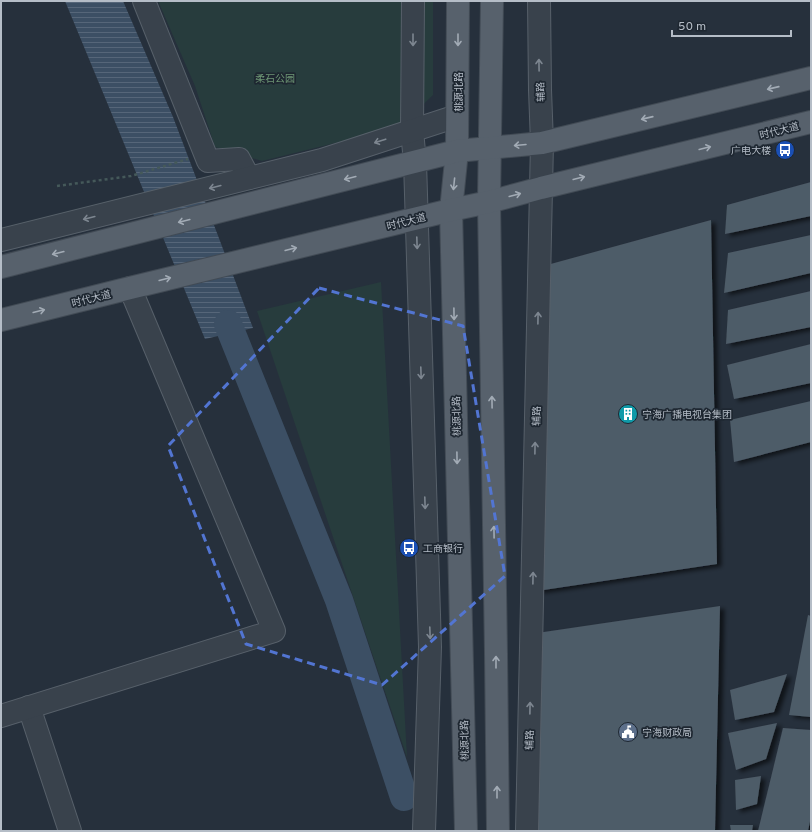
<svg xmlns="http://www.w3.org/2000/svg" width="812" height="832" font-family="Overpass,'Noto Sans SC',sans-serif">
  <defs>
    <pattern id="water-rules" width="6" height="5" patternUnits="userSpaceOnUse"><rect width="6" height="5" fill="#3c4f64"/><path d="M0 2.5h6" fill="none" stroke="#566679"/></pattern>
    <filter id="shadow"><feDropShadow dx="4.5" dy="2.5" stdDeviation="2" flood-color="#0009"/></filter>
  </defs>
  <rect width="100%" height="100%" fill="#26303c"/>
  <g fill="#273c3d">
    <path d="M158 1H433V95L400 127 262 161 215 147 195 86Z"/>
    <path d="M381 282 407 757 257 311Z"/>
  </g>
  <path fill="url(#water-rules)" d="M65 1H123L173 117 253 328 205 339Z"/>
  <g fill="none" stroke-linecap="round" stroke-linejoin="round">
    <path stroke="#3c4f64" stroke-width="28" d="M228 324 339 600 404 797"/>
  </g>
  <g fill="#4e5b67" filter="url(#shadow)">
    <path d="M811 182V216L725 234 727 205Z"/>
    <path d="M711 220 717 564 537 591 547 265Z"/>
    <path d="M811 235V273L724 293 728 253Z"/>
    <path d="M811 291V327L726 344 728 310Z"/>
    <path d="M811 344V383L734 399 727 365Z"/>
    <path d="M811 401V442L734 462 730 420Z"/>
    <path d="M720 606 715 831H538L537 633Z"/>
    <path d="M808 615 811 616V717L789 715Z"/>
    <path d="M787 674 774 712 735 720 730 690Z"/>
    <path d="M777 723 766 759 736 770 728 733Z"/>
    <path d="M783 728 811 730V817L808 831H758Z"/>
    <path d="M761 776 757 804 736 810 735 780Z"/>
    <path d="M730 825H753L752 831H731Z"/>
  </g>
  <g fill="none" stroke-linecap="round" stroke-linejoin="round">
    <defs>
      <g id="minor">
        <path d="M144 1 208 161 239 159 249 178"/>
        <path d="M413 1 412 131 415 162 430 647 424 831"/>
        <path d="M1 240 322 160 457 116"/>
        <path d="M29 707 70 831"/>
        <path d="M1 716 274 631 130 288"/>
        <path d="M527 831 542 143 540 90 539 1"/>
      </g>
      <g id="major">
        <path d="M458 1 457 151 451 210 466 831"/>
        <path d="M492 1 489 202 496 654 498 831"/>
        <path d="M1 267 457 151 542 143 811 78"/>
        <path d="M1 320 130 288 451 210 489 202 541 188 811 122"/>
      </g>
    </defs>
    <use href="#minor" stroke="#57606a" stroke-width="24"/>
    <use href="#major" stroke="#424b55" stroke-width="24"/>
    <path stroke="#45595a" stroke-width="2.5" stroke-dasharray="3 3" stroke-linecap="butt" d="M57 186 131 176 188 159"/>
    <use href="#minor" stroke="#39424c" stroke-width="22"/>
    <use href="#major" stroke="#57616c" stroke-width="22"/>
  </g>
  <defs><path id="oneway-shaft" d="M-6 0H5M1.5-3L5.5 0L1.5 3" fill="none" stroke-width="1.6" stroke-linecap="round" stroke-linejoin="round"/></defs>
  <g stroke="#7d8690">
    <use href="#oneway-shaft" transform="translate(413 40) rotate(90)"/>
    <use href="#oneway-shaft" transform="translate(539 65) rotate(-91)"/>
    <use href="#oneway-shaft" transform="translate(380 141) rotate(162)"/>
    <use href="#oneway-shaft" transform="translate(215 187) rotate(166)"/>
    <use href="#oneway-shaft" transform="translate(89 218) rotate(166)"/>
    <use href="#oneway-shaft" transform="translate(417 243) rotate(88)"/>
    <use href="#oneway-shaft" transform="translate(538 318) rotate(-89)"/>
    <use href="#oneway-shaft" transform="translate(421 373) rotate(88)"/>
    <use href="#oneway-shaft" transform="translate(535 448) rotate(-89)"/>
    <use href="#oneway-shaft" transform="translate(425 503) rotate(88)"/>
    <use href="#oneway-shaft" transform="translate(533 578) rotate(-89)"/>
    <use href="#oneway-shaft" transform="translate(430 633) rotate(88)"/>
    <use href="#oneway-shaft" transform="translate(530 708) rotate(-89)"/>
  </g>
  <g stroke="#a2abb5">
    <use href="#oneway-shaft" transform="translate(458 40) rotate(90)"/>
    <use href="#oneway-shaft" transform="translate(773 88) rotate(167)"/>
    <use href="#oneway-shaft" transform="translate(647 118) rotate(167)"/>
    <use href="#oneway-shaft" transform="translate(520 145) rotate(175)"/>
    <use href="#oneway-shaft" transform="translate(705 148) rotate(-14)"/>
    <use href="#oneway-shaft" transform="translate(350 178) rotate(166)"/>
    <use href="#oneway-shaft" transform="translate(579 178) rotate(-14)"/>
    <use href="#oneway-shaft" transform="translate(454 184) rotate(96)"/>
    <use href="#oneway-shaft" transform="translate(515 195) rotate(-15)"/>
    <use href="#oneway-shaft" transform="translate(184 221) rotate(166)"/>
    <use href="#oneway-shaft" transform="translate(291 249) rotate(-14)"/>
    <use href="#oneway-shaft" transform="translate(58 253) rotate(166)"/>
    <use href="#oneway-shaft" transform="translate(165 279) rotate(-14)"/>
    <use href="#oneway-shaft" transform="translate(39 311) rotate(-14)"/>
    <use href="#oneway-shaft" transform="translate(454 314) rotate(89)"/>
    <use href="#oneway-shaft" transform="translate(492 402) rotate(-91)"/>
    <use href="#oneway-shaft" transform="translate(457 458) rotate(89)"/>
    <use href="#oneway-shaft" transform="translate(494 532) rotate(-91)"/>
    <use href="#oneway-shaft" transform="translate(496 662) rotate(-90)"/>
    <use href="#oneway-shaft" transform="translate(497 792) rotate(-90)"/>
  </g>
  <path fill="none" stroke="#5275d2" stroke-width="3" stroke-dasharray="8 5" stroke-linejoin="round" d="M319 288 463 326 505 576 382 685 246 644 168 446Z"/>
  <defs>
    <symbol id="bus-disc" viewBox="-11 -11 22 22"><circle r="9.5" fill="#1a4fb4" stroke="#1e2731"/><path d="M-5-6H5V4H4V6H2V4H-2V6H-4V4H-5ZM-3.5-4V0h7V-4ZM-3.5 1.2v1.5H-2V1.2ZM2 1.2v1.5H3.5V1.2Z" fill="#fff"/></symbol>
    <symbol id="building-disc" viewBox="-11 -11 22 22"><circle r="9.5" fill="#0f9aa8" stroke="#1e2731"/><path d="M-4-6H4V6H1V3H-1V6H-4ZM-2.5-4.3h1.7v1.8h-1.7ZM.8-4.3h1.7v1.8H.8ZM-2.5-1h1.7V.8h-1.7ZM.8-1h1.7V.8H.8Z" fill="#fff"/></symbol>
    <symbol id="civic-disc" viewBox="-11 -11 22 22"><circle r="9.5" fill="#5c6f8a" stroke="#1e2731"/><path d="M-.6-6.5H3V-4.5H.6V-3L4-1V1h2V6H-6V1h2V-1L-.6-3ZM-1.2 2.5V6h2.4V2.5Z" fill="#fff"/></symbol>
  </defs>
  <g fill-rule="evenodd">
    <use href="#bus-disc" x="774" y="139" width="22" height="22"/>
    <use href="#building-disc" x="617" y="403" width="22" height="22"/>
    <use href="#bus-disc" x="398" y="537" width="22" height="22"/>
    <use href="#civic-disc" x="617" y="721" width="22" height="22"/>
  </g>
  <g text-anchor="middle" stroke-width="3.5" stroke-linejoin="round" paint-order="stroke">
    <g font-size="10" fill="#6e9775" stroke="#1e2731">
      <text x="275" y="82">柔石公园</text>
    </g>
    <g font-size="10" fill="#b5bdc7" stroke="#1e2731">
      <text transform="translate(458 92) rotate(-90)" y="4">桃源北路</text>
      <text transform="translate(540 92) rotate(-92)" y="4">辅路</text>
      <text transform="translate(779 130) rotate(-14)" y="4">时代大道</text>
      <text transform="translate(406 221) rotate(-14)" y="4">时代大道</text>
      <text transform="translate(91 298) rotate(-14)" y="4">时代大道</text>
      <text transform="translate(456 416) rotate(-91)" y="4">桃源北路</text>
      <text transform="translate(536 416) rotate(-89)" y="4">辅路</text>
      <text transform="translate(464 740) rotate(-91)" y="4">桃源北路</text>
      <text transform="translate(529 740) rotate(-89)" y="4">辅路</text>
    </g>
    <g font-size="10" fill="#b5bdc7" stroke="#1e2731" text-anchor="start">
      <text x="771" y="154" text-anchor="end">广电大楼</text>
      <text x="642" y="418">宁海广播电视台集团</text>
      <text x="423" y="552">工商银行</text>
      <text x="642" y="736">宁海财政局</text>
    </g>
  </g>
  <rect width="812" height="832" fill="none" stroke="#b5bdc7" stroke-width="4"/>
  <path d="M672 30v6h119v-6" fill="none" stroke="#b5bdc7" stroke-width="2"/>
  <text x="678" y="30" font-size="12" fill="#b5bdc7" stroke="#1e2731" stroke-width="3" paint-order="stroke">50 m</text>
</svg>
